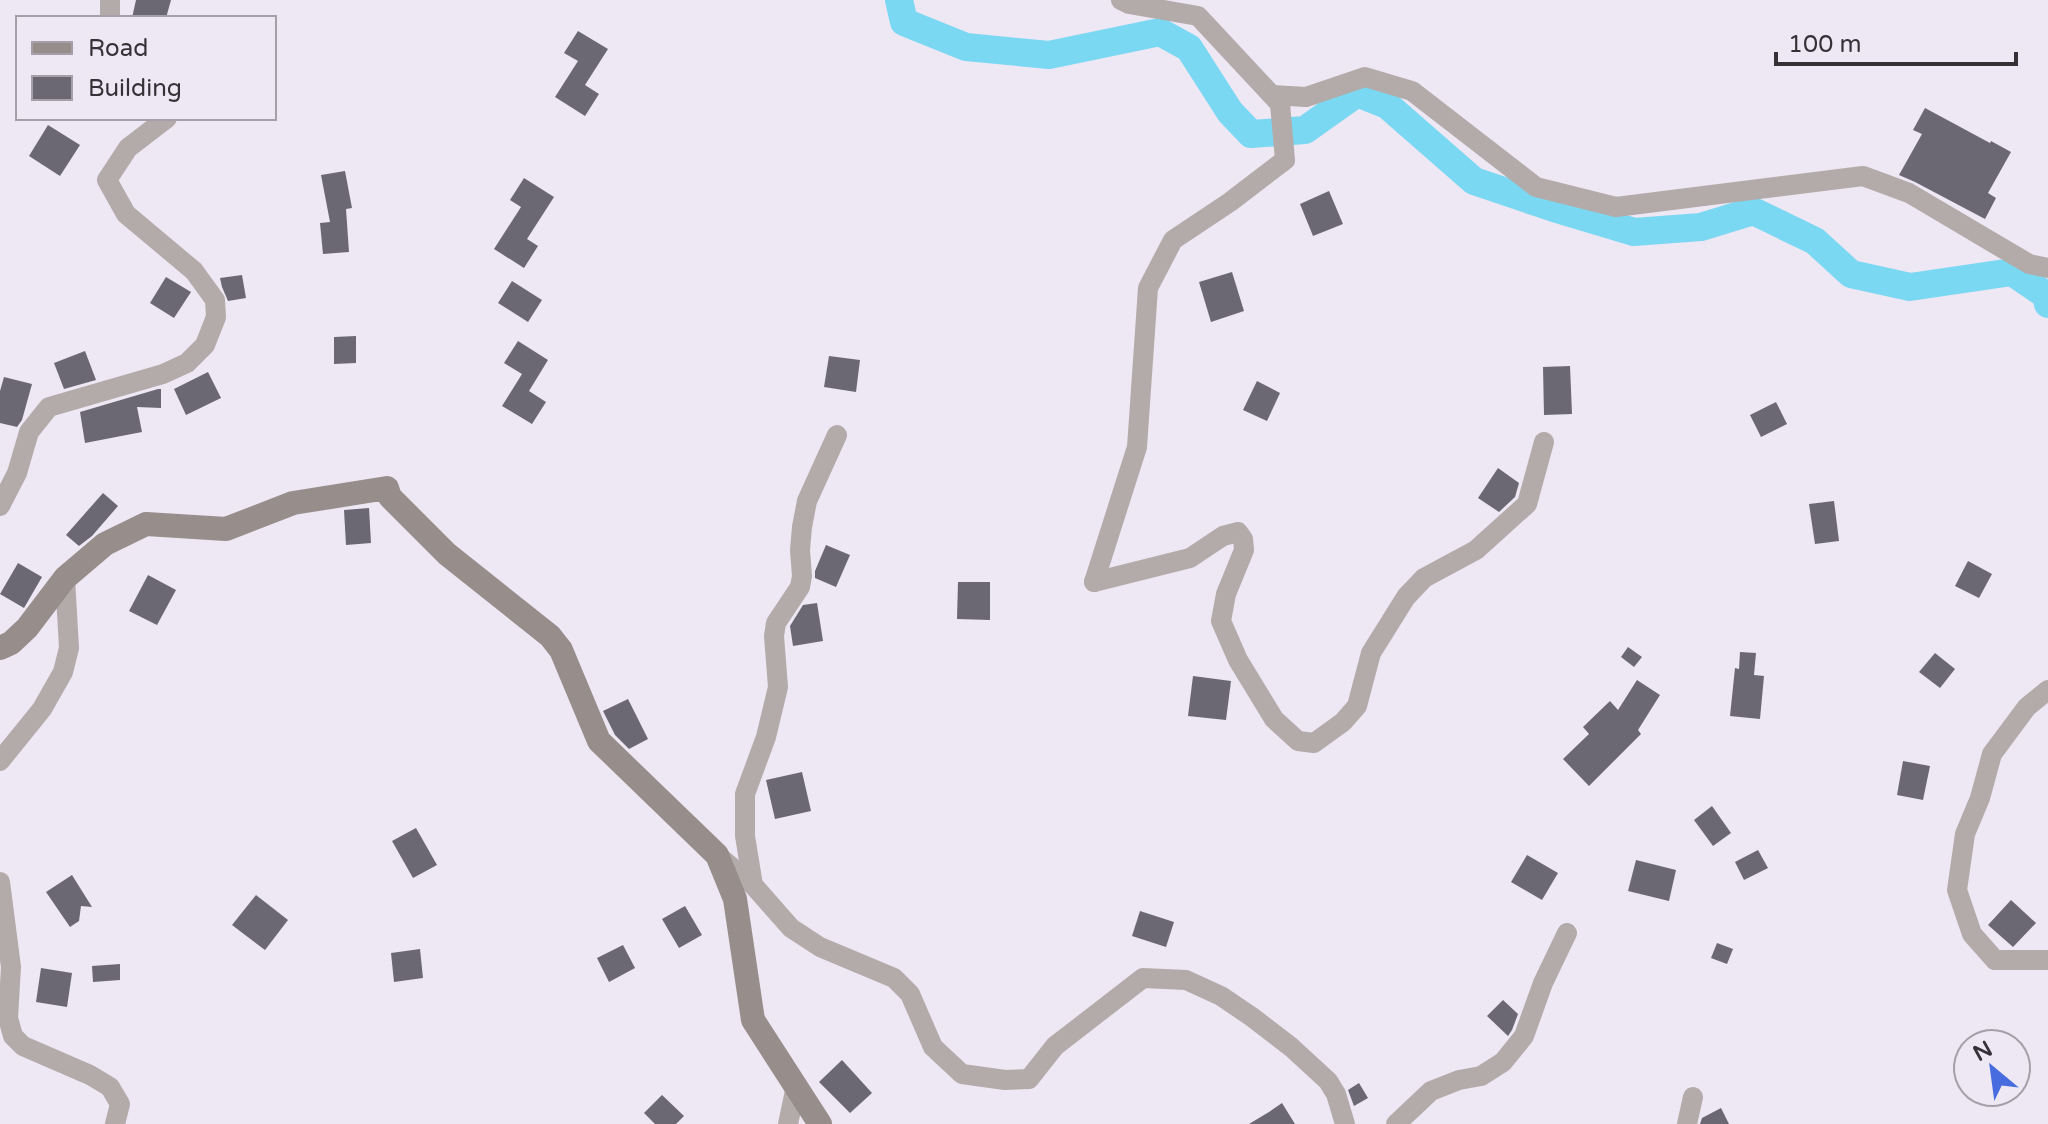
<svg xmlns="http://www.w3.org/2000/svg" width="2048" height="1124" font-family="'Varela Round',sans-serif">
  <rect width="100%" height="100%" fill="#eee7f4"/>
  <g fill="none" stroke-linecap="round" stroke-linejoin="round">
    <path stroke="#7bd8f2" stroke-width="28" d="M899 0 904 22 966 47 1049 55 1160 32 1189 48 1230 112 1251 134 1305 130 1357 93 1387 105 1474 181 1554 208 1634 232 1701 227 1753 211 1815 241 1851 274 1910 287 2012 272 2046 295 2048 304"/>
  </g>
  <g fill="#6b6874">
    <path d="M136 0H171L166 18H132Z"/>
    <path d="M578 31 608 49 585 85 599 94 585 116 555 97 578 61 564 53Z"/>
    <path d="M1925 108 1990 143 1991 141 2011 152 1988 193 1996 198 1985 219 1915 182 1899 175 1922 134 1913 130Z"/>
    <path d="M48 125 80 145 60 176 29 156Z"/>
    <path d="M345 171 352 208 346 209 349 252 323 254 320 223 330 222 321 175Z"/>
    <path d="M524 178 554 197 527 239 538 246 524 268 494 249 521 207 510 200Z"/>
    <path d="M1329 191 1343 224 1313 236 1300 204Z"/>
    <path d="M1232 272 1244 311 1211 322 1199 282Z"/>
    <path d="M242 275 246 298 228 301 222 287 220 278Z"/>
    <path d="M166 277 191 292 174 318 150 303Z"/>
    <path d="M512 281 542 300 528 322 498 303Z"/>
    <path d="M356 336V363L334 364V337Z"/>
    <path d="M518 341 548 360 529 391 546 402 532 424 502 406 522 374 504 363Z"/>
    <path d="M85 351 96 380 64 389 54 363Z"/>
    <path d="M829 356 860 360 856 392 824 387Z"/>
    <path d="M1570 366 1572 414 1544 415 1543 367Z"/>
    <path d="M208 372 221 398 186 415 174 389Z"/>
    <path d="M4 377 32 384 22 420 17 427 0 423V391Z"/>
    <path d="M1257 381 1280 393 1267 421 1243 410Z"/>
    <path d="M158 389H161V408L137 407 142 432 85 443 80 412Z"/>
    <path d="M1776 402 1787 424 1761 437 1750 415Z"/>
    <path d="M1498 468 1519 483 1515 497 1499 512 1478 498Z"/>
    <path d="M103 493 118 506 92 536 79 546 66 535Z"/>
    <path d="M1834 501 1839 541 1815 544 1809 504Z"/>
    <path d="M369 508 371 543 346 545 344 510Z"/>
    <path d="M826 545 850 555 836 587 815 578V571Z"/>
    <path d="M1968 561 1992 574 1979 598 1955 586Z"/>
    <path d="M18 563 42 577 24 608 0 594Z"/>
    <path d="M148 575 176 590 157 625 129 611Z"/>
    <path d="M958 582H990V620L957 619Z"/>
    <path d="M817 603 823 641 793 646 790 626 803 605Z"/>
    <path d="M1628 647 1642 657 1634 667 1621 657Z"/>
    <path d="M1740 652 1756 653 1754 675 1764 676 1760 719 1730 716 1735 668 1739 669Z"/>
    <path d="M1935 653 1955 669 1940 688 1919 672Z"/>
    <path d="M1193 676 1231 681 1226 720 1188 716Z"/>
    <path d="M1637 680 1660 695 1638 730 1641 734 1589 786 1563 759 1589 734 1583 727 1610 701 1618 710Z"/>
    <path d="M628 699 648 739 629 749 615 735 603 711Z"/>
    <path d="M1903 761 1930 766 1923 800 1897 795Z"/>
    <path d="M802 772 811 811 775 819 766 780Z"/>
    <path d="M1712 806 1731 833 1713 846 1694 820Z"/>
    <path d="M416 828 437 865 413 878 392 841Z"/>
    <path d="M1758 850 1768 868 1744 880 1735 862Z"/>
    <path d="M1527 855 1558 873 1542 900 1511 882Z"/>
    <path d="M1636 860 1676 870 1669 901 1628 891Z"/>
    <path d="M72 875 92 907 81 906 79 921 70 927 46 892Z"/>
    <path d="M256 895 288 920 265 950 232 925Z"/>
    <path d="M2011 900 2036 923 2013 947 1988 925Z"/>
    <path d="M685 906 702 935 679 948 662 919Z"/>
    <path d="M1140 911 1174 922 1166 947 1132 936Z"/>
    <path d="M1717 943 1733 949 1727 964 1711 958Z"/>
    <path d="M623 945 635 968 609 982 597 958Z"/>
    <path d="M420 949 423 978 394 982 391 953Z"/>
    <path d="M120 964V980L93 982 92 966Z"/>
    <path d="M41 968 72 973 67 1007 36 1002Z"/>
    <path d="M1503 1000 1518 1014 1512 1030 1508 1036 1487 1016Z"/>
    <path d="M842 1060 872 1093 850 1113 819 1082Z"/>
    <path d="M1359 1083 1368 1098 1354 1106 1348 1090Z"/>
    <path d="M662 1095 684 1116 676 1124H655L644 1113Z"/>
    <path d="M1282 1103 1295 1124H1249L1269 1112Z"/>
    <path d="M1721 1108 1729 1124H1700L1702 1118Z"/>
  </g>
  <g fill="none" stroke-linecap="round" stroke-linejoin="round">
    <g stroke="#b3abaa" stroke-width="20">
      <path d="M110 18V0"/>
      <path d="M1272 95 1306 97 1365 77 1412 91 1536 187 1616 207 1863 176 1909 193 2029 264 2048 268"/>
      <path d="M0 506 17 473 29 432 49 407 163 374 187 363 205 345 216 317 215 300 194 271 126 214 107 180 128 148 167 118"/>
      <path d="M1094 582 1190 558 1223 536 1238 532 1243 539 1244 550 1226 594 1221 621 1238 660 1274 719 1298 741 1314 743 1343 722 1357 706 1371 653 1406 597 1424 578 1476 550 1527 504 1544 442"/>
      <path d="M1094 582 1137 447 1148 288 1173 240 1230 202 1285 160 1280 104 1198 16 1129 4 1121 0"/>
      <path d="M2048 690 2027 707 1992 754 1980 798 1965 834 1957 890 1972 934 1995 960H2048"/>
      <path d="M0 761 42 709 63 672 69 648 65 578"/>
      <path d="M717 855 753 885 791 928 820 947 894 978 910 994 933 1047 962 1074 1005 1080 1029 1079 1055 1046 1143 978 1186 980 1221 996 1252 1017 1291 1047 1328 1081 1336 1094 1345 1124"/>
      <path d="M0 882 11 967 8 1018 13 1036 23 1046 90 1075 110 1087 120 1104 115 1124"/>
      <path d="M753 885 745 836V794L766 737 778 687 774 636 776 623 800 587 802 576 800 550 802 527 807 501 837 435"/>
      <path d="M788 1124 796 1086"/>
      <path d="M1396 1124 1431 1091 1459 1080 1481 1076 1503 1062 1524 1036 1543 983 1567 933"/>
      <path d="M1687 1124 1693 1097"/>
    </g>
    <path stroke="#978d8b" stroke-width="24" d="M0 648 11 643 27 628 65 578 105 544 146 524 226 529 293 503 387 488 390 497 447 554 550 636 561 650 599 741 717 855 735 899 753 1020 820 1124"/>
  </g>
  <rect x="16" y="16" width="260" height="104" fill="#eee7f4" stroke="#a49fa8" stroke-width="2"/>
  <rect x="32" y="42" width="40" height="12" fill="#978d8b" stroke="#a49fa8" stroke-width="2"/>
  <text x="88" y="56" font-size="24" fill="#353237">Road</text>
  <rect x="32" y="76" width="40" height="24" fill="#6b6874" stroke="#a49fa8" stroke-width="2"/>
  <text x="88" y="96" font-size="24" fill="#353237">Building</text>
  <g transform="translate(1992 1068) rotate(331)"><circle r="38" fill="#eee7f4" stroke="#a49fa8" stroke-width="2"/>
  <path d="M0-6L14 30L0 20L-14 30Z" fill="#466cdf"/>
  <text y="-12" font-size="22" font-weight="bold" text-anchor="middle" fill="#353237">N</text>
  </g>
  <path d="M1776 52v12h240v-12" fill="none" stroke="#353237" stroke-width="4"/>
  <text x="1788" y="52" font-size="24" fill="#353237" stroke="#eee7f4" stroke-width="6" paint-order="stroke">100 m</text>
</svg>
